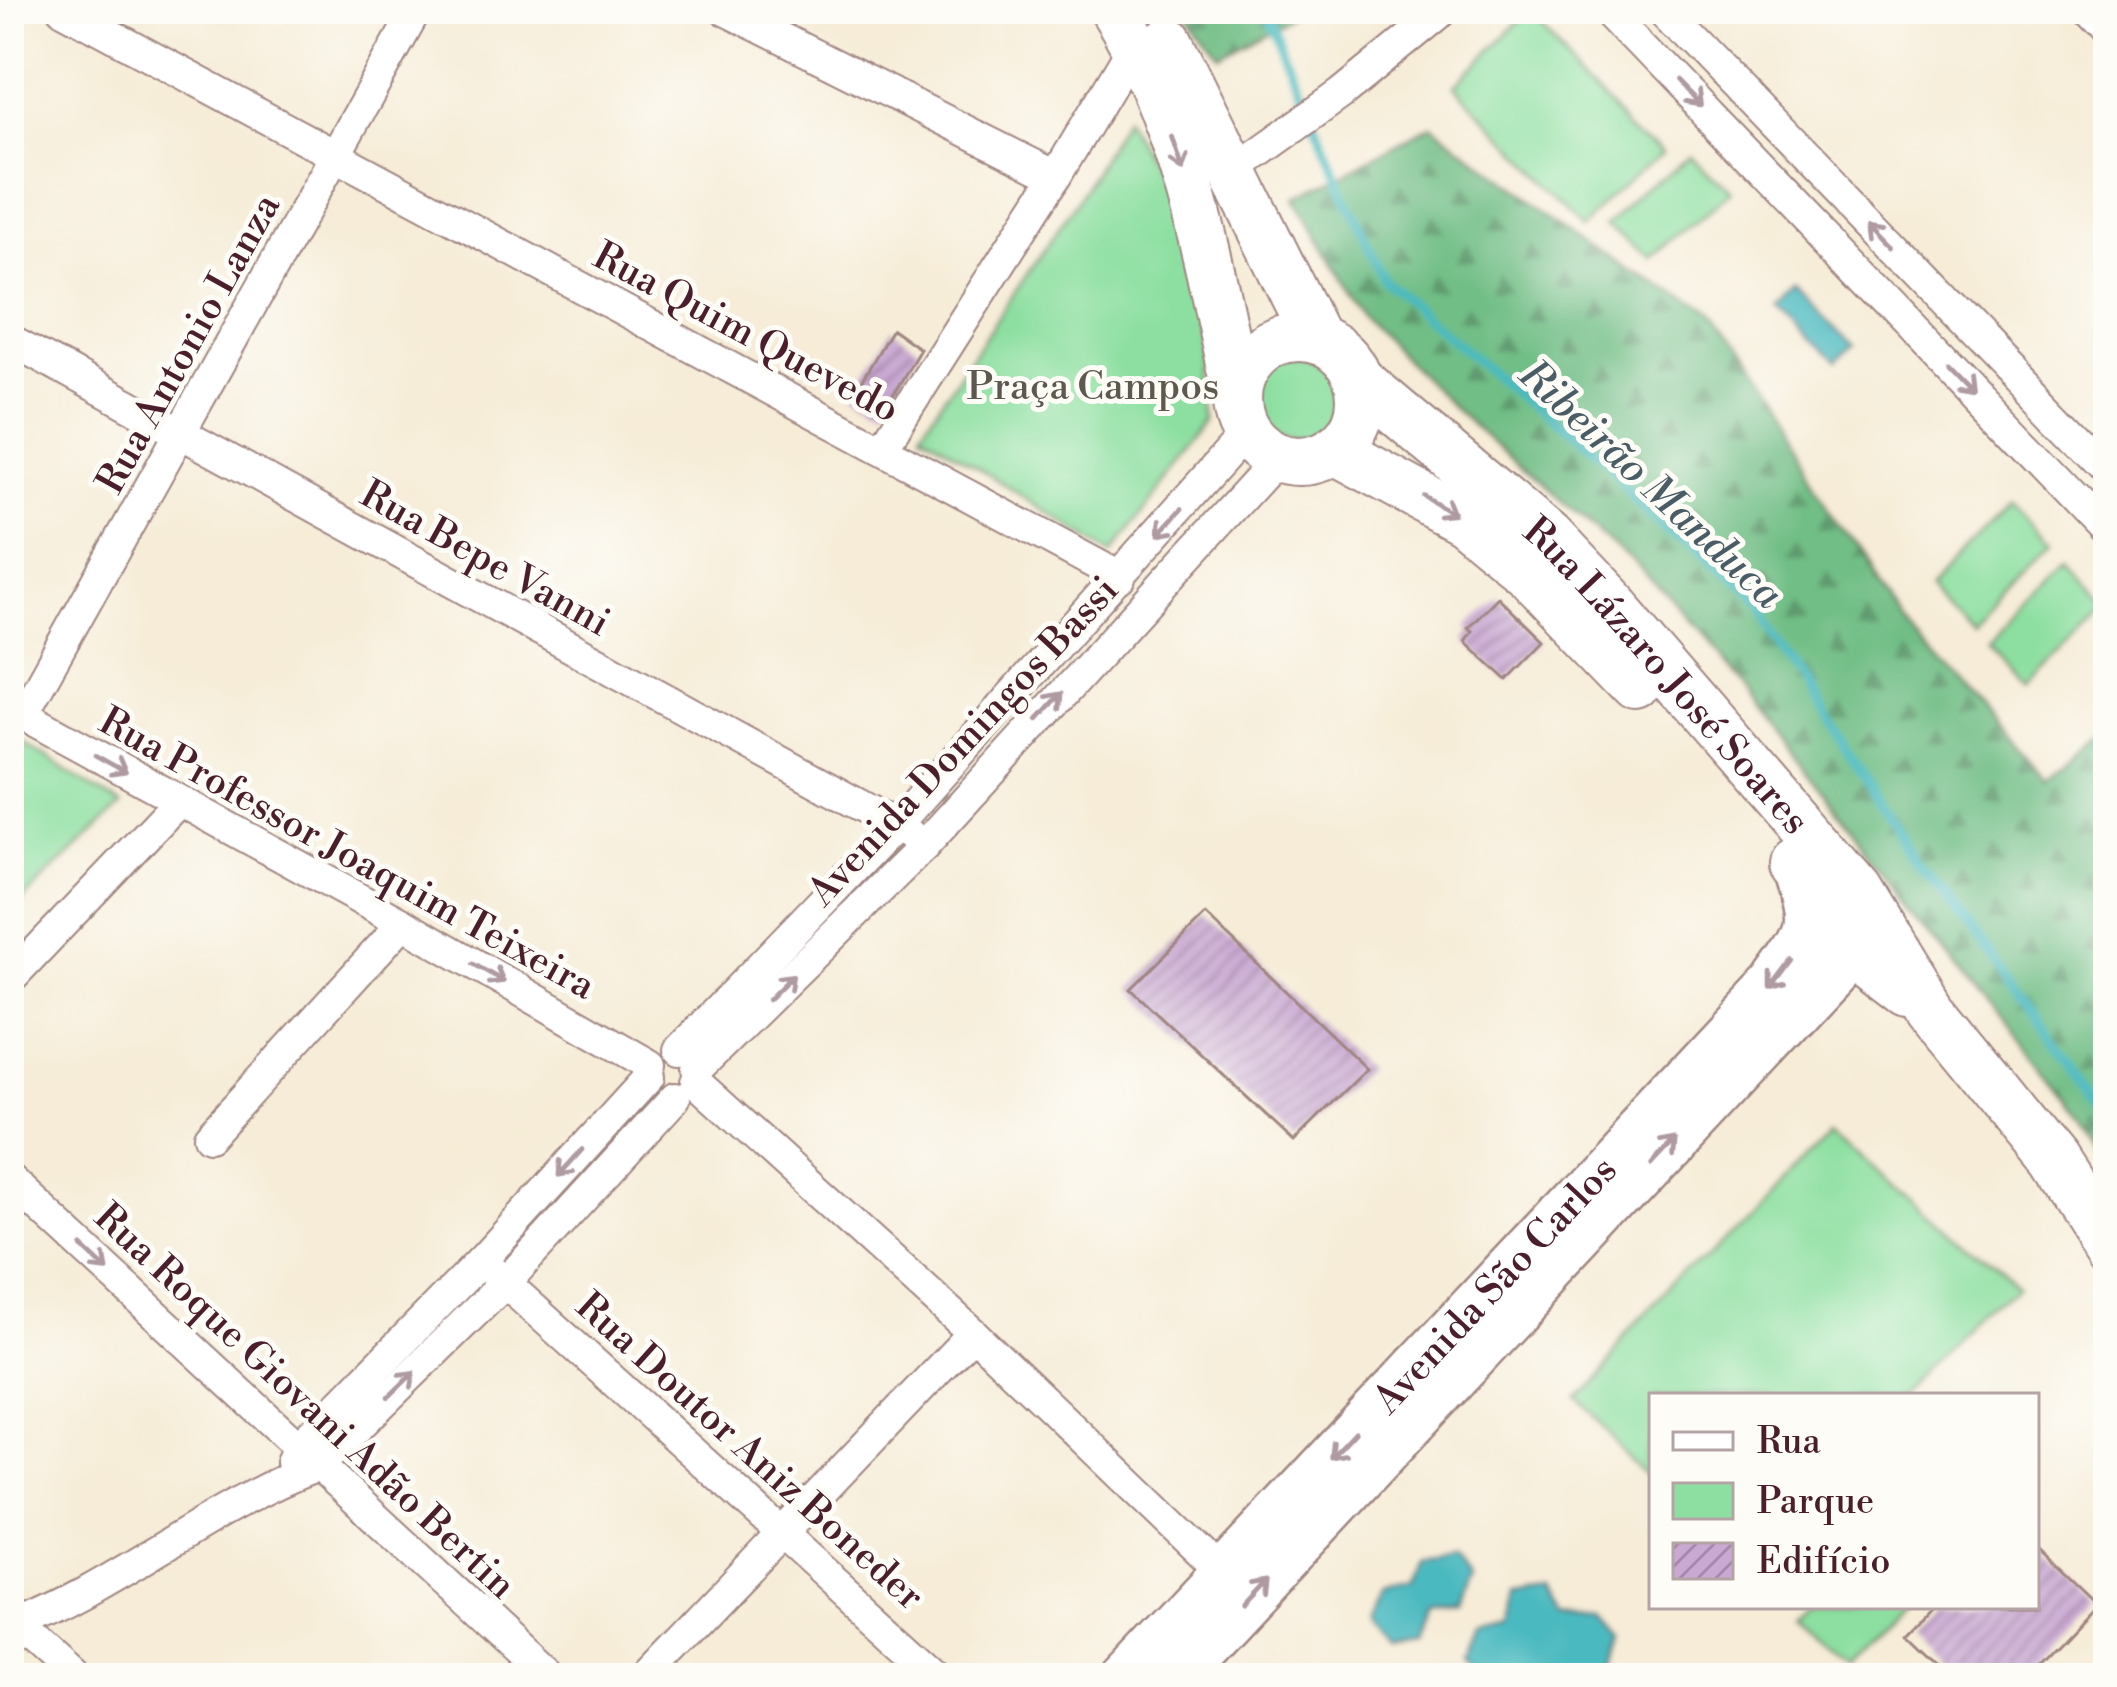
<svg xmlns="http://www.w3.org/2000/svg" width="2117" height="1687" font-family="'Libre Bodoni',serif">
  <defs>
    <pattern id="forest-firs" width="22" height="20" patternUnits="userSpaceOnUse" patternTransform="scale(3)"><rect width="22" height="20" fill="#71be86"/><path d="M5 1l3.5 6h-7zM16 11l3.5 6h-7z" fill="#5f9a6e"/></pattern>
    <pattern id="building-hatch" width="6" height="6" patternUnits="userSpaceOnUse" patternTransform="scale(3)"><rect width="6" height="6" fill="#c9a8d2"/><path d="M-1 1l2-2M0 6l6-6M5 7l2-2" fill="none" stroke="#a588ab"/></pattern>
  </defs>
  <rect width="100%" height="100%" fill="#fdfcf7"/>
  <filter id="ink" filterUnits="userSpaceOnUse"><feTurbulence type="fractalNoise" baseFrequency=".00833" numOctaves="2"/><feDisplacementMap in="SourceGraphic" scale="24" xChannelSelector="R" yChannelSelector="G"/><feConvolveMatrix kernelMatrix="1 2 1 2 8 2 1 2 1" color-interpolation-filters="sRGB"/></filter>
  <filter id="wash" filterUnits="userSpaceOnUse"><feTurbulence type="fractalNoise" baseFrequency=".004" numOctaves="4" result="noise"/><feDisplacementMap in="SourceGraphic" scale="48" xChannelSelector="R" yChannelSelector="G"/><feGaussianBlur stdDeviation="2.7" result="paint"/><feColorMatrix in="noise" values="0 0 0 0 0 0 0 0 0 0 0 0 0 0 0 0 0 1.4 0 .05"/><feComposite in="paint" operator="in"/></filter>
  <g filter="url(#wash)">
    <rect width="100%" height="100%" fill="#f6ecd7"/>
    <g fill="#8cdfa0" stroke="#6b7f66" stroke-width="3">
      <path d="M1531 10 1666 146 1590 222 1455 86Z"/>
      <path d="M1124 118 1171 205 1203 288 1214 421 1112 554 921 431 1076 202Z"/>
      <path d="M1691 149 1730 188 1656 262 1617 223Z"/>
      <circle cx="1294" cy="398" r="42"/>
      <path d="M2012 501 2054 542 1972 623 1931 582Z"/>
      <path d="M2069 561 2108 605 2029 684 1987 643Z"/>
      <path d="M9 732 121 806 9 912Z"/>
      <path d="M1837 1123 2017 1289 1915 1396H1652V1473L1574 1401Z"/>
      <path d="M1811 1606H1904L1846 1667 1798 1620Z"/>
    </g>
    <g fill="url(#forest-firs)" stroke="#5e6e58" stroke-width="3">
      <path d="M1186 9H1300L1218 53Z"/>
      <path d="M1432 125 1707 326 1903 617 2049 781 2108 736V1174L2080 1116 1742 692 1619 557 1455 410 1363 317 1296 198Z"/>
    </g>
    <g fill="#4bbac0" stroke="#4a6c76" stroke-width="3">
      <path d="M1796 292 1854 351 1834 371 1777 312Z"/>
      <path d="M1453 1557 1472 1581 1460 1613 1432 1616 1419 1645 1391 1649 1369 1624 1383 1595 1413 1587 1422 1562Z"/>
      <path d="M1553 1595 1568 1621 1603 1617 1622 1639 1611 1668 1617 1678H1481L1468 1663 1480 1637 1512 1630 1519 1599Z"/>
    </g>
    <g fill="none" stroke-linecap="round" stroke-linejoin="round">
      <path stroke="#4bbac0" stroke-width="9" d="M1265 9 1384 281 1584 454 1750 608 1924 866 2108 1113"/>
    </g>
    <g id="blocks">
      <g fill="url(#building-hatch)">
        <path d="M892 329 920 349 886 407 855 392Z"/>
        <path d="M1498 597 1544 642 1507 680 1465 641 1472 631 1468 627Z"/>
        <path d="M1206 915 1367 1069 1294 1141 1131 989Z"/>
        <path d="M2036 1547 2096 1604 2026 1678H1953L1908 1635 1935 1606H2036Z"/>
      </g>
    </g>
  </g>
  <g filter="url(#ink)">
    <use href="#blocks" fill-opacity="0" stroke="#a08681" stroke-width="3"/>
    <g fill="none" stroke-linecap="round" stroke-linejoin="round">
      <defs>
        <g id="street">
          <path d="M63 9 1120 577"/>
          <path d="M723 9 1056 176"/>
          <path d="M1607 9 2108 531"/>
          <path d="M1663 9 2108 470"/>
          <path d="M2087 9 2108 31"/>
          <path d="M1232 172 1341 94 1445 9"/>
          <path d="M9 339 896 825 925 845"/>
          <path d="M883 447 1056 176 1135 43"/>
          <path d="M9 707 403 923 650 1065"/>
          <path d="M23 714 417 9"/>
          <path d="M9 980 178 802"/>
          <path d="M679 1050 896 825 1246 433"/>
          <path d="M697 1069 925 845 1278 458"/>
          <path d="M696 1082 973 1333 1223 1573"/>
          <path d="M209 1136 403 923"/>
          <path d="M9 1179 549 1678"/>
          <path d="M481 1261 942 1678"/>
          <path d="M291 1462 298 1447 481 1261 649 1077"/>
          <path d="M9 1619 75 1678"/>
          <path d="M9 1629C118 1587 209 1506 318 1466L507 1281 675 1098"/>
          <path d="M644 1678 973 1333"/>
        </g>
        <g id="secondary">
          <path id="s1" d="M1125 1678 1774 985C1811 933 1817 931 1798 869"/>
          <path d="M1174 1678 1854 951 1863 919"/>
        </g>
        <g id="primary">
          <path d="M1114 9C1185 123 1208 261 1236 391"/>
          <path d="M1169 41 1316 338"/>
          <circle cx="1299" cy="399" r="62"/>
          <path id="s2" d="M1358 379 1547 538 1608 603 1860 894 1930 1009 2054 1161 2108 1245"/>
          <path d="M1335 450 1464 520 1528 573 1640 689"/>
          <path d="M1794 862 1828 904 1837 931 1854 951 1908 992"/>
        </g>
      </defs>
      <use href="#street" stroke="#a08681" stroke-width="34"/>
      <use href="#secondary" stroke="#a08681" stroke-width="50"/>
      <use href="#primary" stroke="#a08681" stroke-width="52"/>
      <use href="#street" stroke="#fff" stroke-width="30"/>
      <use href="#secondary" stroke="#fff" stroke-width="45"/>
      <use href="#primary" stroke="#fff" stroke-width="48"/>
    </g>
    <defs><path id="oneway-shaft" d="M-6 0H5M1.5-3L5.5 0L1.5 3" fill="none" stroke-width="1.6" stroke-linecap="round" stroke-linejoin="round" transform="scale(3)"/></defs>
    <g stroke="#ae9aa0">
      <use href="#oneway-shaft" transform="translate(1688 93) rotate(46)"/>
      <use href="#oneway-shaft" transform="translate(1178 154) rotate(72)"/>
      <use href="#oneway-shaft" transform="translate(1881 234) rotate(-134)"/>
      <use href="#oneway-shaft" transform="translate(1958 375) rotate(46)"/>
      <use href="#oneway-shaft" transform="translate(1439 505) rotate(31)"/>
      <use href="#oneway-shaft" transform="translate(1170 522) rotate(132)"/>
      <use href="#oneway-shaft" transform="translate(1050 706) rotate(-48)"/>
      <use href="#oneway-shaft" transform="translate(111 764) rotate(29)"/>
      <use href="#oneway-shaft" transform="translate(489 973) rotate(30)"/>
      <use href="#oneway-shaft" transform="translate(1781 975) rotate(127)"/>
      <use href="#oneway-shaft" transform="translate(781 987) rotate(-45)"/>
      <use href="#oneway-shaft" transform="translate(1663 1153) rotate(-47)"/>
      <use href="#oneway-shaft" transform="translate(570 1163) rotate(132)"/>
      <use href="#oneway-shaft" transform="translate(95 1259) rotate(43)"/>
      <use href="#oneway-shaft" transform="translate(402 1384) rotate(-44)"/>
      <use href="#oneway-shaft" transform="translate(1343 1445) rotate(133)"/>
      <use href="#oneway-shaft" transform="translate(1254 1593) rotate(-47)"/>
    </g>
  </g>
  <g text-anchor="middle" stroke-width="10" stroke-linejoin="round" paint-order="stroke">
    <g font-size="39" fill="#4a1f2b" stroke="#fdfcf7">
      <text transform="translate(747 331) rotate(28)" y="14">Rua Quim Quevedo</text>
      <text transform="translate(187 343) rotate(-61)" y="14">Rua Antonio Lanza</text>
      <text transform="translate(486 557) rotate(29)" y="14">Rua Bepe Vanni</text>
      <text dy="14" stroke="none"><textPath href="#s2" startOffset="429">Rua Lázaro José Soares</textPath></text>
      <text transform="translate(962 740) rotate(-47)" y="14">Avenida Domingos Bassi</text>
      <text transform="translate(348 852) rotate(29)" y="14">Rua Professor Joaquim Teixeira</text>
      <text dy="14" stroke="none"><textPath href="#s1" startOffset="540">Avenida São Carlos</textPath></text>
      <text transform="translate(306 1400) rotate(43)" y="14">Rua Roque Giovani Adão Bertin</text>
      <text transform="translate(751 1450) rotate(42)" y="14">Rua Doutor Aniz Boneder</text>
    </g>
    <g font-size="39" fill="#5e594e" stroke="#fdfcf7">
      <text x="1093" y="399">Praça Campos</text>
    </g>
    <g font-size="42" font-style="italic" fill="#4a5d67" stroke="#fdfcf7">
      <text transform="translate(1652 483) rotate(43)" y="15">Ribeirão Manduca</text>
    </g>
  </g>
  <rect width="2117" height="1687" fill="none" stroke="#fdfcf7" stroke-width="48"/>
  <rect x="1649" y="1393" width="390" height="216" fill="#fdfcf7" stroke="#b5a4a5" stroke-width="3"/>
  <rect x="1673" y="1432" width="60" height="18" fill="#ffffff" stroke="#b5a4a5" stroke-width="3"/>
  <text x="1757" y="1453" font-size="36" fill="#4a1f2b">Rua</text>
  <rect x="1673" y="1483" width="60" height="36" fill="#8cdfa0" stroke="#b5a4a5" stroke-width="3"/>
  <text x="1757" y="1513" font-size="36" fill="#4a1f2b">Parque</text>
  <rect x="1673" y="1543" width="60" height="36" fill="url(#building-hatch)" stroke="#b5a4a5" stroke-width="3"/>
  <text x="1757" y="1573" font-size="36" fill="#4a1f2b">Edifício</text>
</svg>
